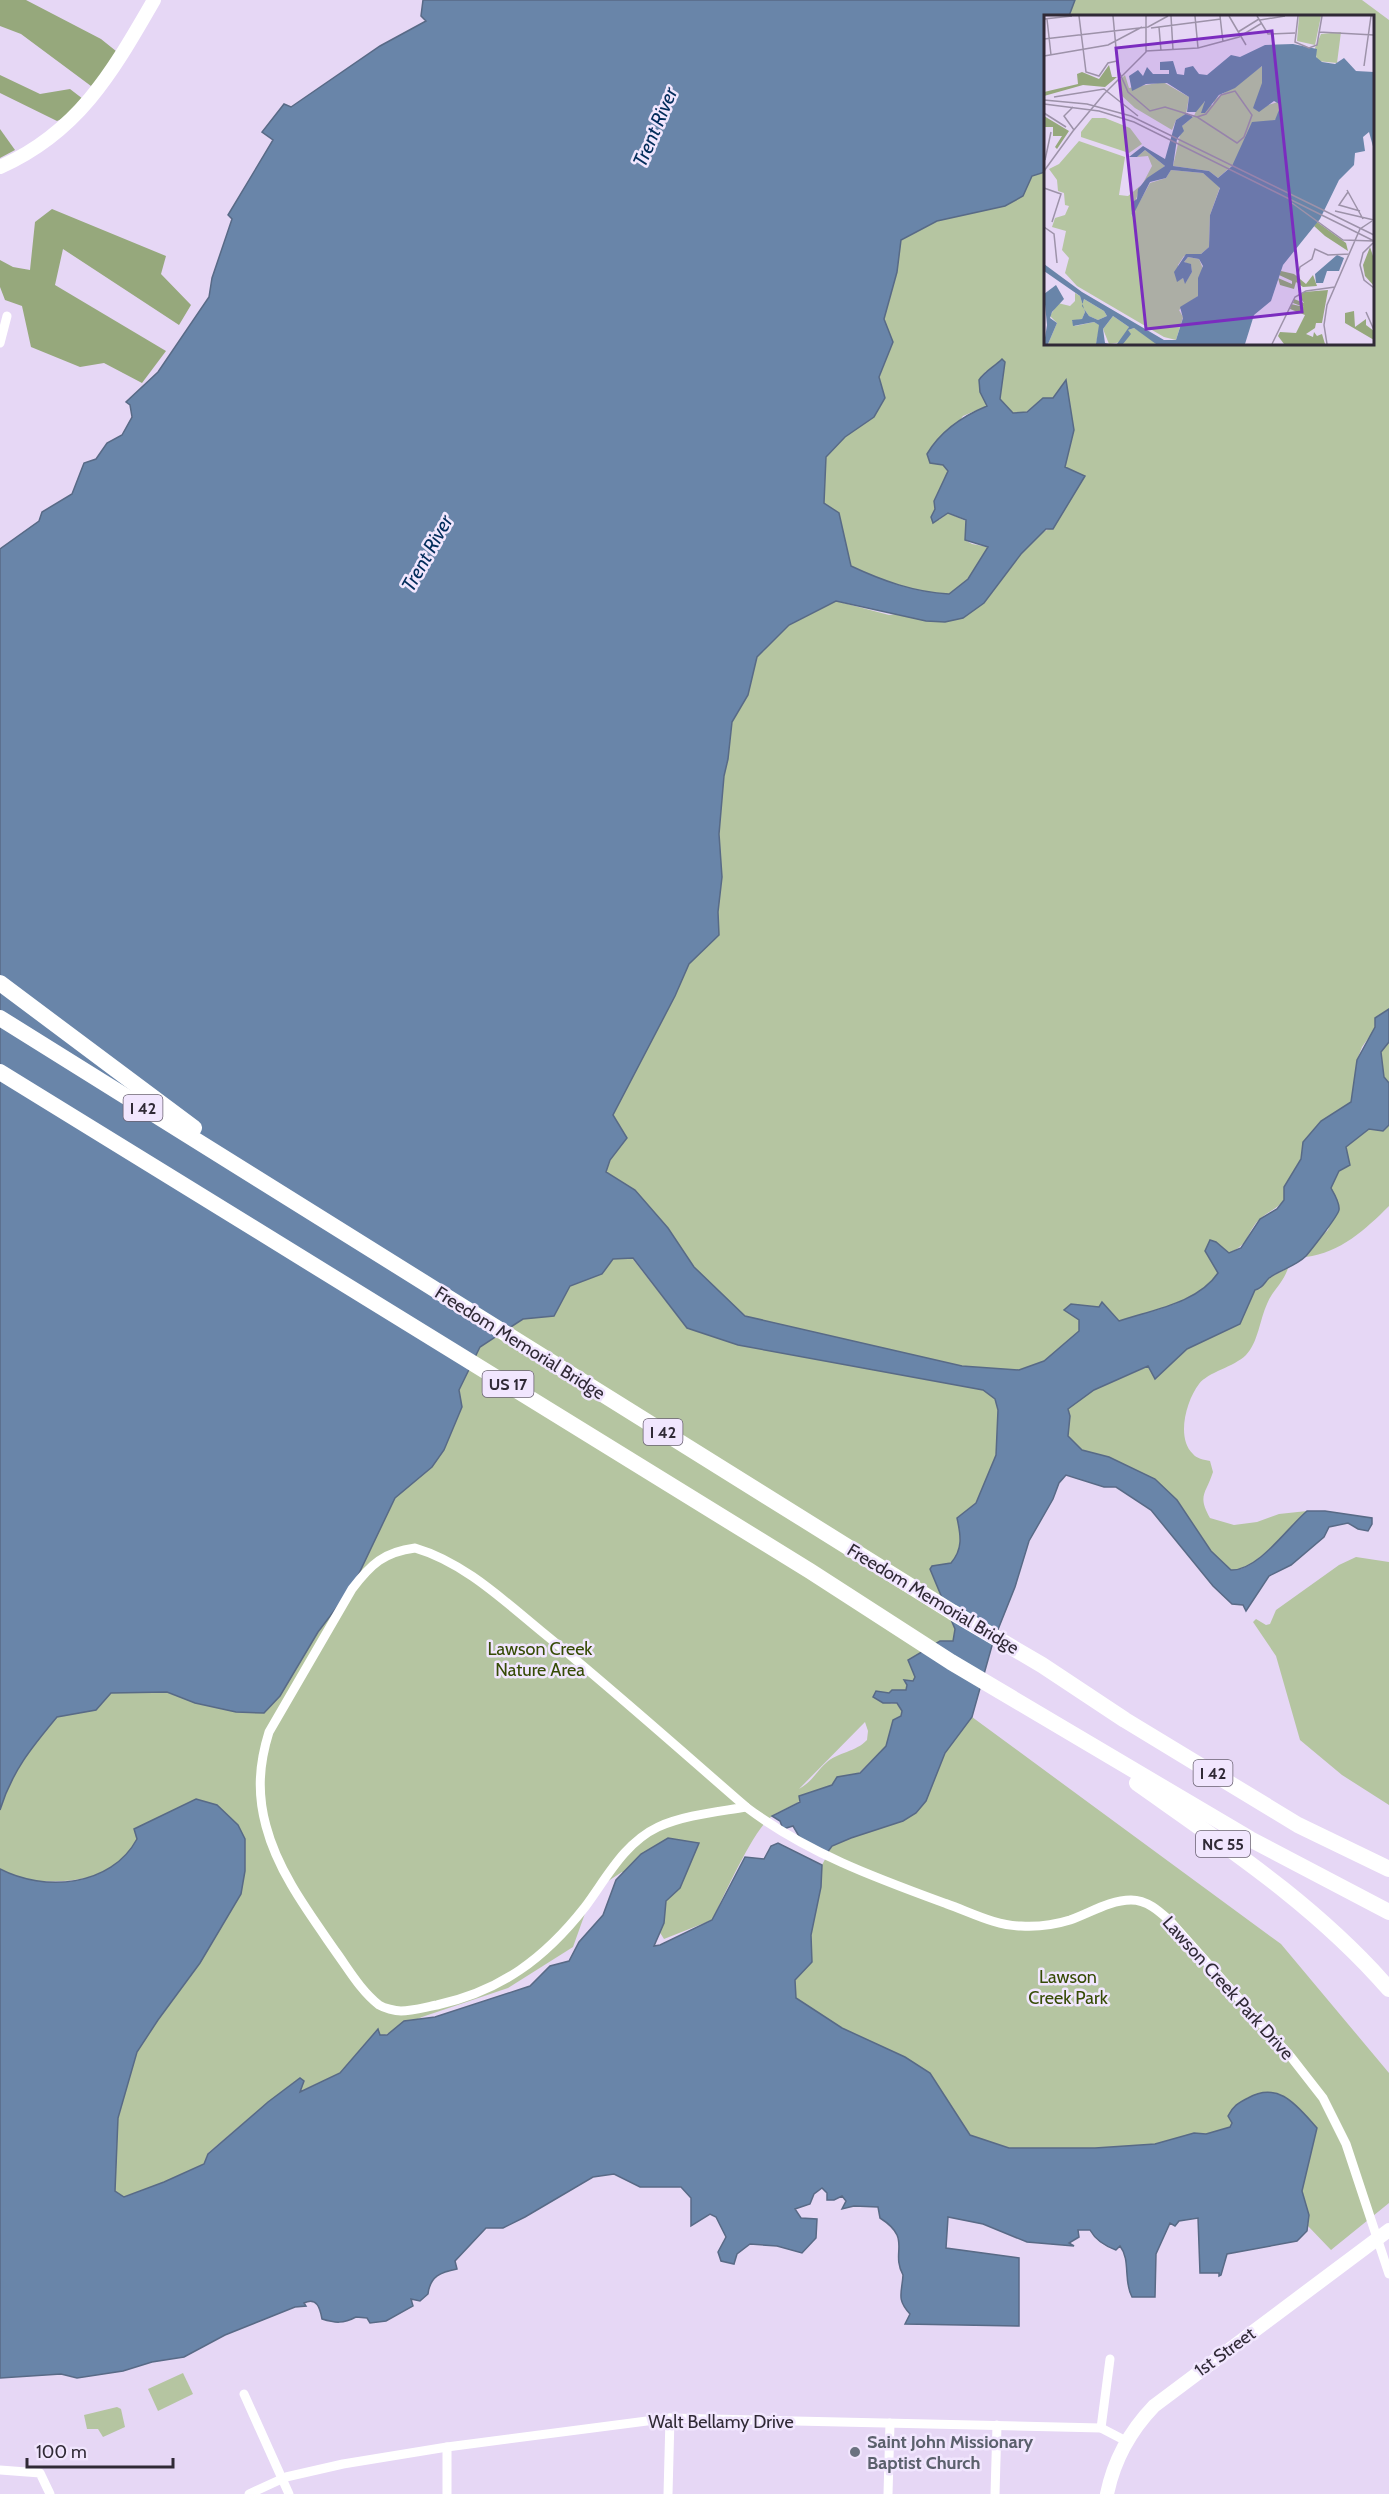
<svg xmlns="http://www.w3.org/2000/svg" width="1389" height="2494" font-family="Cabin,sans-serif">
  <rect width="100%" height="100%" fill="#e6d7f5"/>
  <g fill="#b5c5a1" fill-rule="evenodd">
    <path d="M1075 0H1362L1389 20V1009L1362 1047 1357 1060 1351 1102 1321 1121 1303 1142 1301 1159 1284 1187V1200C1277 1209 1269 1211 1261 1218 1246 1231 1251 1244 1229 1253L1216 1242 1205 1251 1218 1273C1197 1303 1152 1310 1119 1321L1102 1302 1099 1307H1093L1079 1320V1331L1044 1361 1019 1370 962 1366 744 1316 694 1267 668 1228 635 1191 606 1172 610 1160 627 1138 613 1115 675 996 689 964 719 935 718 912 722 877 719 834 724 776 728 759 732 722 748 695 757 657 789 625 836 601 889 615 984 603C997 586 1033 530 1053 528L1084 476 1065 467 1074 430 1065 381 1053 399 1043 398 1026 412 1013 413 1000 399 1005 362 1002 359 993 368 985 372 980 392 987 406 963 416 958 423 953 425 943 465 948 471 934 501 935 509 931 517 939 520 948 513 966 521 965 540 972 544 988 547 968 579 949 594C914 592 883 581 851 566L839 513 824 503 826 457 845 437 874 417 885 398 879 378 893 342 884 319 897 272 901 240 937 221 1005 206 1027 185 1032 176 1045 172 1046 344H1372V16H1069Z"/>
    <path d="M1389 1042V1083L1384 1077 1381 1052Z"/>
    <path d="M1389 1125V1206C1366 1229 1340 1253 1306 1257L1318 1239 1328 1230 1337 1199 1331 1189 1346 1147 1369 1129 1383 1131Z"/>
    <path d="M632 1258 687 1328 738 1345 983 1390 995 1399 998 1410 996 1455 976 1503 957 1518C961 1536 963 1549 951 1564L932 1566 930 1569 955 1629 953 1641 912 1668 915 1677 913 1681 907 1680 906 1690 890 1704 897 1703 902 1711 901 1716 893 1720 886 1746 859 1773 837 1777 832 1785 800 1796V1801C791 1807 779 1811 771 1817 753 1830 723 1898 712 1920L664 1939 652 1920 645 1876 622 1872 593 1891 573 1947 508 1988 422 2017 364 2045 340 2073 299 2092 300 2078 268 2102 208 2153 204 2164 164 2182 124 2197 93 2180 135 1843C106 1891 47 1882 0 1878V1759L9 1739 125 1672 172 1694 214 1696 480 1347 523 1319 554 1316 570 1286 602 1274 613 1259ZM865 1722 868 1731 867 1740C856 1752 838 1752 826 1763 815 1773 813 1781 799 1789Z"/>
    <path d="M1288 1268C1284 1282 1272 1291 1267 1304 1260 1319 1258 1343 1246 1355 1234 1367 1208 1372 1199 1384 1186 1401 1176 1438 1193 1454 1196 1458 1204 1460 1210 1461L1213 1472C1206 1494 1197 1495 1210 1518L1234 1525 1257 1522 1279 1514 1307 1511C1287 1528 1257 1571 1231 1570L1211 1551 1177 1500 1109 1457 1082 1450 1067 1436 1070 1416 1068 1408 1094 1390 1149 1366 1155 1379 1187 1349 1240 1324 1255 1290 1260 1289 1269 1278Z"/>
    <path d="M1356 1557 1389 1562V1805L1342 1775 1300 1740 1276 1656 1253 1622 1256 1619 1266 1625 1270 1624 1276 1610 1339 1565Z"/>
    <path d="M972 1717 1281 1944 1389 2073V2203L1331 2250 1308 2226 1309 2215 1302 2191 1317 2128 1288 2099 1232 2123 1230 2127 1206 2134 1194 2133 1155 2144 1095 2148H1009L970 2135 930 2073 904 2057 842 2028 796 1998 795 1980 812 1962 811 1935 821 1887 822 1865 832 1846 926 1801 945 1753Z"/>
    <path d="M183 2373 193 2394 158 2411 148 2389Z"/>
    <path d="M117 2407 121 2409 125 2427 103 2437 98 2429H87L84 2415Z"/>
  </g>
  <g fill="#96a87c">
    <path d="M0 0H26L101 39 116 51 107 71 91 86 21 34 0 26Z"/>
    <path d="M0 75 40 94 70 89 83 99 71 115 57 121 0 93Z"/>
    <path d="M0 129 15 150 0 158Z"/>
    <path d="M52 209 166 256 161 274 191 305 179 325 63 249 55 285 166 351 142 383 104 363 80 367 31 347 22 306 5 300 0 287V260L13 267 30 270 35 222Z"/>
  </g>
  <g fill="#6985a9" stroke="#586a86" stroke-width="1.5">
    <path d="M423 0H1075L1069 16H1046L1045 172 1032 176 1023 196 1005 206 937 221 901 240 897 272 884 319 893 342 879 377 885 398 874 417 845 437 826 457 824 503 839 513 851 566C883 581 914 592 949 594L968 579 988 547 965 540 966 520 948 513 933 523 931 517 935 509 934 501 948 471 943 465 930 463 927 454C941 430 963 416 987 406L980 392 979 380C985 371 994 367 1002 359L1005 362 1000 399 1013 413 1027 412 1043 398H1053L1066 380 1074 430 1065 467 1085 476 1053 529H1046L1021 554 984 603 963 618 945 622 926 621 836 601 789 625 757 657 748 695 732 722 728 759 724 776 719 834 722 877 718 912 719 935 689 964 675 996 613 1115 627 1138 610 1160 606 1172 635 1190 668 1228 694 1267 745 1316 962 1366 1019 1370 1044 1361 1079 1331V1320L1064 1310 1071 1304 1099 1307 1102 1302 1119 1321C1152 1310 1198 1303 1218 1273L1205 1251 1210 1240 1216 1242 1229 1253 1241 1248 1260 1219 1277 1209 1284 1200V1187L1301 1159 1303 1142 1321 1121 1351 1102 1357 1060 1375 1027V1018L1389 1009V1042L1381 1052 1384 1077 1389 1083V1125L1383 1131 1369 1129 1346 1147 1350 1165 1339 1171 1331 1188C1335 1195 1340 1203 1339 1210 1338 1216 1311 1250 1306 1256 1296 1266 1280 1270 1269 1278 1264 1283 1263 1288 1255 1290L1240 1324 1187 1349 1155 1379 1148 1366 1094 1390 1068 1409 1070 1416 1068 1436 1082 1450 1109 1457 1155 1479 1177 1500 1211 1551 1231 1570C1258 1571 1287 1528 1307 1511H1325L1372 1518V1524L1368 1531 1358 1529 1348 1523 1329 1527 1324 1537 1291 1565 1269 1576 1246 1611 1243 1605 1232 1604 1213 1586 1151 1510 1116 1487H1104L1066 1475 1059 1483 1053 1499 1029 1541 1015 1587 993 1642 972 1717 945 1753 926 1801 916 1813 903 1821 851 1838 832 1846 827 1853 800 1838 793 1826 783 1829 780 1821 772 1816 800 1802 799 1796 832 1785 837 1777 860 1773 886 1746 893 1720 901 1716 902 1711 897 1703H883L873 1697 876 1691 889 1693 892 1690H906L907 1685 904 1680 913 1681 915 1677 908 1660 940 1641H953L955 1629 930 1569 932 1566 951 1563C963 1549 961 1536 957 1518L976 1503 996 1455 998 1410 995 1399 983 1390 738 1345 687 1328 633 1258 613 1259 602 1274 570 1286 554 1316 523 1319 480 1347 459 1390 462 1407 444 1450 432 1467 395 1498 353 1586 318 1632 280 1696 264 1713 236 1712 195 1703 167 1692 111 1693 96 1710 57 1717C32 1747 12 1771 0 1810V549L39 521 42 512 72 494 84 463 96 459 107 443 122 435 132 417 130 405 126 402 158 372 209 297 212 278 232 219 228 215 273 140 262 132 284 104 291 107 380 46 426 21 421 16Z"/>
    <path d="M196 1799 217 1805 238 1825 245 1839V1871L241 1894 200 1963 158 2020 137 2052 118 2118 115 2191 124 2197 164 2182 204 2164 208 2154 268 2102 300 2078 304 2081 300 2092 340 2073 378 2029 380 2035H387L404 2021 435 2017 530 1986 550 1966 569 1961 579 1942 603 1915 616 1880 641 1854 668 1838 699 1843 680 1888 666 1901 664 1923 654 1946 660 1945 712 1920 745 1857 764 1859 771 1846 778 1843 822 1865 821 1887 811 1935 812 1962 795 1980 796 1998 842 2028 905 2057 930 2073 970 2135 1009 2148H1095L1155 2144 1194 2133 1206 2134 1230 2127 1232 2123 1228 2116C1233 2106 1238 2103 1248 2098 1279 2080 1298 2107 1317 2128L1302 2191 1309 2215 1307 2231 1297 2241 1227 2254 1221 2275 1219 2276V2273H1200L1198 2218 1179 2221 1175 2226 1170 2223 1156 2254 1155 2297H1132C1123 2281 1131 2260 1120 2246L1116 2250C1105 2246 1096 2241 1090 2230H1078L1079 2237 1069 2243 1074 2246 1027 2242 983 2224 948 2217 946 2248 1019 2258V2326L905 2324 910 2314C896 2299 902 2293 903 2275 890 2251 913 2239 880 2218L878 2207 854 2206 842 2209 846 2201 842 2196 834 2200H827V2193L822 2188 814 2194 810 2204 795 2209 801 2218 817 2219 816 2238 802 2253 777 2246 750 2244 737 2254 734 2264 721 2261 718 2252 726 2237 716 2217 710 2214 691 2226V2198L681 2187H640L614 2174 593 2177 525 2217 503 2228H486L455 2261 457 2269C441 2272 430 2276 428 2294L420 2301 411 2299 413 2306 386 2321 370 2323 367 2318 356 2317C343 2324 335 2323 322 2319 320 2308 317 2297 304 2303L306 2306 295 2307 225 2335 184 2357 152 2362 123 2371 77 2378 61 2374 0 2378V1869C44 1892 111 1887 137 1839L134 1829Z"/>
  </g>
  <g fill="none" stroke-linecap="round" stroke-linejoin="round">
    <g stroke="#fff" stroke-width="9">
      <path d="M0 343 7 316"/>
      <path d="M415 1548C463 1562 502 1599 541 1631 611 1688 678 1748 746 1807 717 1812 685 1815 658 1827 624 1843 606 1879 585 1907 545 1958 501 1991 437 2005 426 2007 412 2011 401 2011 395 2011 384 2008 379 2005 361 1991 349 1970 336 1952 309 1913 278 1872 266 1826 257 1793 259 1764 269 1732L352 1589C371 1564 384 1552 415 1548Z"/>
      <path d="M746 1807C807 1853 876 1878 947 1904 970 1912 996 1926 1021 1926 1038 1927 1054 1925 1070 1920 1090 1913 1110 1900 1131 1900 1147 1900 1159 1911 1170 1921L1291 2057 1323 2098 1346 2144 1389 2274"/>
      <path d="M244 2394 289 2494"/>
      <path d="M1101 2428 1110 2359"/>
      <path d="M447 2447V2494"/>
      <path d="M0 2470 40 2473 50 2494"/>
      <path d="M249 2494 286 2477 343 2464 447 2447 670 2418 1101 2428 1126 2441"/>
      <path d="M668 2494 670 2418"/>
      <path d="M888 2494 890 2423"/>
      <path d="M995 2494 997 2425"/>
    </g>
    <g stroke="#fff" stroke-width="14">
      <path d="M0 167C79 132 113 71 154 0"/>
      <path d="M1107 2494C1114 2460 1130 2431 1154 2406L1389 2230"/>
    </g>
    <g stroke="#fff" stroke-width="16">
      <path d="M0 983 194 1128"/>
      <path d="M0 1018 952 1612 1042 1665 1125 1720 1298 1825 1389 1869"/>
      <path d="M0 1072 810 1571 951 1662 1250 1839 1389 1912"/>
      <path d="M1137 1783C1226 1846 1317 1906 1389 1989"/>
    </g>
  </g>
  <circle fill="#6b7280" stroke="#f1e6fe" stroke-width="2" cx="855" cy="2452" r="6"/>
  <g text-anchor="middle" stroke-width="5" stroke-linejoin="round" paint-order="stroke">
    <g fill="#f1e6fe" stroke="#6a6272" stroke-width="1.5">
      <rect x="123.5" y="1095" width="39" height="26" rx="4.5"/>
      <rect x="482.5" y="1371" width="51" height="26" rx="4.5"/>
      <rect x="643.5" y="1419" width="39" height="26" rx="4.5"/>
      <rect x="1193.5" y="1760" width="39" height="26" rx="4.5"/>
      <rect x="1196" y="1831" width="54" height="26" rx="4.5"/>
    </g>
    <g font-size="16" font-weight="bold" fill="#302a36">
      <text x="143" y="1114">I 42</text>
      <text x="508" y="1390">US 17</text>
      <text x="663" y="1438">I 42</text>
      <text x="1213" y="1779">I 42</text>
      <text x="1223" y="1850">NC 55</text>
    </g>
    <g font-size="18" fill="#302a36" stroke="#f1e6fe">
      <text transform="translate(520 1343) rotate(32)" y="6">Freedom Memorial Bridge</text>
      <text transform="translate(933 1599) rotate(31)" y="6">Freedom Memorial Bridge</text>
      <text transform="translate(1228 1988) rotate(48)" y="6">Lawson Creek Park Drive</text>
      <text transform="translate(1225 2352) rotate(-36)" y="6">1st Street</text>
      <text x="721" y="2428">Walt Bellamy Drive</text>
    </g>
    <g font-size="18" fill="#364b05" stroke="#f1e6fe">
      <text x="540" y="1655">Lawson Creek<tspan x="540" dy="21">Nature Area</tspan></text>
      <text x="1068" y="1983">Lawson<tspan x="1068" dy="21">Creek Park</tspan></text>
    </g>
    <g font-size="18" font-weight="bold" fill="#5b616d" stroke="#f1e6fe" text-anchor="start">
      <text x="867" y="2448">Saint John Missionary<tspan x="867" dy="21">Baptist Church</tspan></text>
    </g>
    <g font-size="20" font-style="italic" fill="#022c5a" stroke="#f1e6fe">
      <text transform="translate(655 127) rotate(-67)" y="7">Trent River</text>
      <text transform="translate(427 553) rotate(-61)" y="7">Trent River</text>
    </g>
  </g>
  <g transform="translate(1044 15)">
    <rect width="330" height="330" fill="#e6d7f5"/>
    <path d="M255 1H277L271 30 253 26ZM297 17 293 48 273 46 271 33 277 19ZM218 51 222 53 221 91 237 86 236 101 224 110 214 109 192 147 174 163 165 156 129 151 138 111 150 101 155 89 160 87 169 91 170 85ZM81 60 85 73 119 67 145 82 142 99 132 105 128 115 91 93 77 80 75 66ZM48 103H61L86 113 98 129 85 138 37 122V117ZM35 126 81 142 75 180 84 181 96 171 87 202 106 168 122 163 127 155 159 158 176 172 166 200 165 232 157 239 140 241 134 250 135 265 139 263 141 268 148 257 147 250 140 247 144 242 155 244 160 256 155 261 154 281 135 295 139 302 132 325 120 322 33 271 21 258 25 243 18 235 22 216 8 212 11 203 21 200 25 191 21 190 20 178 14 176 13 165 5 154 15 149ZM101 135 121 151 98 170 108 151 104 141 93 142ZM31 278 36 281 41 297 38 304 28 306 31 311 50 307 56 310 52 329H4L13 308 6 301 14 288 26 291 31 286ZM40 284 60 296 63 301 54 305 45 301 38 291ZM69 301 85 312 78 327 65 329 59 314ZM90 313 109 325 112 329H79L84 315Z" fill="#b5c5a1"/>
    <path d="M65 50 68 62H73L61 72 39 70 0 81V77L34 69 33 59 38 57 55 64ZM0 101 25 116 13 134 11 132 18 121H9V112H0ZM273 207 302 228 304 236 281 221 270 211ZM326 232 330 244V271L321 261 319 250ZM237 256 250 259 262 269 269 260 273 271 259 272 252 267 250 274 236 270 234 263 248 269V266L235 260ZM284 275 278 308H272L271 313 262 319 269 322 270 317 273 321 278 319 281 329H240L234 321 236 317 252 318 261 300 246 294 247 289 260 292 249 288 250 284 260 288 255 281 260 277ZM310 296 311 312 322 304V310L330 316V325L301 308V298Z" fill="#96a87c"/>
    <path d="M249 29 273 34 272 42 278 47 291 49 300 43 312 56 330 57V135L325 117 319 122 321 136 311 138 310 150 295 165 276 204 239 250 227 286 210 300 201 329H112L90 313 84 315 87 319 79 329H73L85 312 69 301 59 314 61 328 65 329H52L55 310 50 307 29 311 28 305 38 304 41 297 36 281 0 256V249L38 277 120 325H132L139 303 136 292 154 281V263L159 251 155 244 144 242 140 247 147 249 148 257 141 269 139 263 133 267 130 257 142 239H157L165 232 166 200 176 173 159 158 127 155 122 163 106 167 88 202 87 188 93 184 94 174 103 163 121 151 101 135 93 142H85L99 131 121 144 132 105 143 98 149 102 138 111 140 116 133 124 129 151 165 156 174 163 188 151 208 107 231 105 237 90 230 86 215 97 209 93 218 68V51L191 73 175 80 161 98H157L161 86 152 97H143L145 82 123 68 102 69 88 76 85 61 94 55 99 61 103 52 109 59H125V55H116V47L129 46 133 59 140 60 141 53 149 51 155 59 163 60 187 40 196 42 221 30ZM40 284 60 296 63 301 54 305 45 301 38 291ZM293 240 300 243 295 256H283L279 268H272L271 259ZM12 270 20 284 8 297 6 303 13 308 4 329H0L3 310 0 279Z" fill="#6985a9" fill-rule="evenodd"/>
    <path fill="none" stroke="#9d92a9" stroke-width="1.5" d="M35 1 42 57 55 61 64 48 73 46M69 1 74 54 84 77 106 96 121 92 153 102M127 1 129 35M151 1 154 33M176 1 179 27M185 1 202 30M213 1 224 19 251 18M254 1 251 27 265 33 273 30 278 1M0 4 28 1M3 4 7 40M216 5 241 1M115 12 117 36M107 13 177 4M194 17 215 4M275 17 330 20M0 24 104 12 124 1M102 36 154 33 195 22 218 8M0 41 64 30 98 12M320 51 327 1M191 76 208 100 200 122 193 128 153 102 162 99 177 80ZM59 80 102 37V1M10 82 60 74 94 101M0 85 43 89 87 101 330 220M0 89 55 96 90 107 330 226M29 92 20 101 30 115M0 98 22 112M29 116 60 79M1 145 7 117M0 156 29 116M0 173 17 179 8 207M303 175 319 204M304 177 295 190 316 196M248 188 299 225 330 226M291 196 330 205M0 212 10 219 13 248M329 228 319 238 316 250 320 265 330 273M253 262 256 252 268 244 271 234 284 240 306 239M322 297 330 315M228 329 251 282 262 276 291 272M283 329 280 310 283 290 316 214 328 206"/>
    <path fill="#7b2cbf" fill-opacity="0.15" stroke="#7b2cbf" stroke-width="3" d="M228 16 258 297 102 314 72 33Z"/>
    <rect width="330" height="330" fill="none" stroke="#302a36" stroke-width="3"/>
  </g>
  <path d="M27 2458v9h146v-9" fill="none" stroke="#302a36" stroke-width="3"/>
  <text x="36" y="2458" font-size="18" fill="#302a36" stroke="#f1e6fe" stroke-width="4.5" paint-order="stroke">100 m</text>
</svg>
